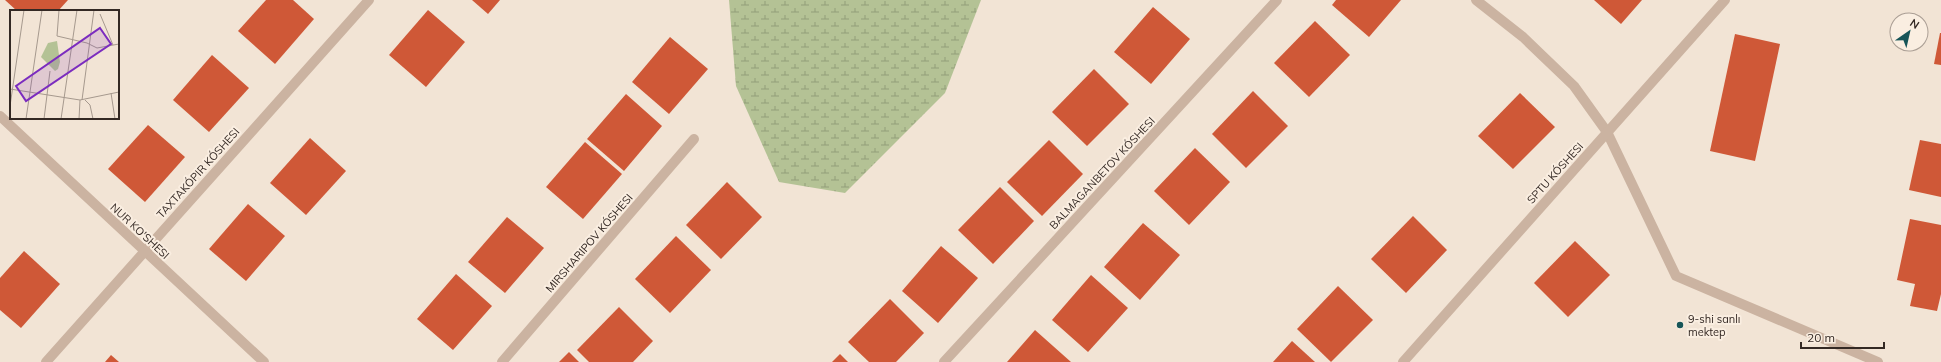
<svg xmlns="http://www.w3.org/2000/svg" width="1941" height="362" font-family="Mulish,sans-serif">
  <defs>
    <pattern id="wetland-marsh" width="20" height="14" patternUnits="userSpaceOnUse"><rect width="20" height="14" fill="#b4c295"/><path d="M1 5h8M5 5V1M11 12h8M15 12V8" fill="none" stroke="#939e79"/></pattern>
  </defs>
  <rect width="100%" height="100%" fill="#f2e4d5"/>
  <path fill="url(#wetland-marsh)" d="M729 0H981L945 93 845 193 779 182 736 86Z"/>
  <g fill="#cf5837">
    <path d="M5 0H68L58 11H17Z"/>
    <path d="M266 0H293L314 19 275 64 238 31Z"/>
    <path d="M472 0H500L488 14Z"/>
    <path d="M1336 0H1401L1369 37 1332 5Z"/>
    <path d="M1594 0H1642L1621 24Z"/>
    <path d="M1153 7 1190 39 1151 84 1114 52Z"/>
    <path d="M428 10 465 42 426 87 389 55Z"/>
    <path d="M1315 21 1350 55 1309 97 1274 63Z"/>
    <path d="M1940 33H1941V65L1934 64Z"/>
    <path d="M1735 34 1780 44 1755 161 1710 151Z"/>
    <path d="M670 37 708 69 669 114 632 82Z"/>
    <path d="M212 55 249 88 209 132 173 100Z"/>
    <path d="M1094 69 1129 104 1087 146 1052 112Z"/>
    <path d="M1253 91 1288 126 1246 168 1212 134Z"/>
    <path d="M1520 93 1555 127 1513 169 1478 136Z"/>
    <path d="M626 94 662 126 624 171 587 139Z"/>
    <path d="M148 125 185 157 145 202 108 169Z"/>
    <path d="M310 138 346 171 306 215 270 183Z"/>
    <path d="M1049 140 1083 174 1042 216 1007 182Z"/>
    <path d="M1920 140 1941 144V197L1909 190Z"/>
    <path d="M585 142 622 174 583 219 546 187Z"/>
    <path d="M1195 148 1230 182 1189 225 1154 191Z"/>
    <path d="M727 182 762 217 721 259 686 225Z"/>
    <path d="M1000 187 1034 221 993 264 958 230Z"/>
    <path d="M248 204 285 236 246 281 209 249Z"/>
    <path d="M1413 216 1447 250 1406 293 1371 259Z"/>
    <path d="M507 217 544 248 505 293 468 262Z"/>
    <path d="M1910 219 1941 225V294L1937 311 1910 306 1915 284 1897 280Z"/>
    <path d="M1143 223 1180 255 1140 300 1104 267Z"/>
    <path d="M676 236 711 270 670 313 635 279Z"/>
    <path d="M1575 241 1610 275 1568 317 1534 283Z"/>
    <path d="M941 246 978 278 938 323 902 291Z"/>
    <path d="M24 251 60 284 21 328 0 310V278Z"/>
    <path d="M456 274 492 306 453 350 417 319Z"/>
    <path d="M1091 275 1128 308 1088 352 1052 320Z"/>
    <path d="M1338 286 1373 320 1331 362 1297 329Z"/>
    <path d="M890 299 924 333 896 362H869L848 342Z"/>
    <path d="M619 307 653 341 633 362H589L577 350Z"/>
    <path d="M1035 330 1071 362H1007Z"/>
    <path d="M1292 341 1315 362H1273Z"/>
    <path d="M569 352 579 362H559Z"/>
    <path d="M840 354 848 362H832Z"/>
    <path d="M111 355 119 362H105Z"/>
  </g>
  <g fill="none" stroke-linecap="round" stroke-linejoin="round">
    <g stroke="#cbb3a1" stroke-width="10">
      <path d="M1476 0 1523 37 1574 86 1607 132 1676 276 1878 362"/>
      <path d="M0 116 264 362"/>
      <path d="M46 362 369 0"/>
      <path d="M502 362 694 139"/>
      <path d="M944 362 1277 0"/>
      <path d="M1403 362 1725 0"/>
    </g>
  </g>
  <circle fill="#175558" stroke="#faeee1" stroke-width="1.5" cx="1680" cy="325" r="4"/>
  <g text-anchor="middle" stroke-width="4" stroke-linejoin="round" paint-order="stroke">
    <g font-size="11" fill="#342924" stroke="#faeee1">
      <text transform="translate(198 173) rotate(-48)" y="4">TAXTAKÓPIR KÓSHESI</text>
      <text transform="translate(1102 173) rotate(-47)" y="4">BALMAGANBETOV KÓSHESI</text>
      <text transform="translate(1555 173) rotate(-48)" y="4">SPTU KÓSHESI</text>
      <text transform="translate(140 231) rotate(43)" y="4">NUR KO'SHESI</text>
      <text transform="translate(589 243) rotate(-49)" y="4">MIRSHARIPOV KÓSHESI</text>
    </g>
    <g font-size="11" fill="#342924" stroke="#faeee1" text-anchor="start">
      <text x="1688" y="323">9-shi sanlı<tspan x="1688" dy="13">mektep</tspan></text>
    </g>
  </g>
  <g transform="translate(10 10)">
    <rect width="109" height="109" fill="#f2e4d5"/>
    <path d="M47 31 50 52 48 59 45 61 31 47 38 33Z" fill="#b4c295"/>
    <path fill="none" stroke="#a6998e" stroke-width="1" d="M49 0 47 26 77 33 87 38 109 34M90 4 103 35M0 79 70 90 109 82M101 83 105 109M72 90 84 0M75 90 80 95 83 109M0 96 14 0M16 109 32 0M34 109 40 61M51 109 67 0M69 109 70 90"/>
    <path fill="#7b2cbf" fill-opacity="0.15" stroke="#7b2cbf" stroke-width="2" d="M90 18 101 34 16 91 6 76Z"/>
    <rect width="109" height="109" fill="none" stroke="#342924" stroke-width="2"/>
  </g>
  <g transform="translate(1909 32) rotate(34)"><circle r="19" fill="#faeee1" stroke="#ab9f95"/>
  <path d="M0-3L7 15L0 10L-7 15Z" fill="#175558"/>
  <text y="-6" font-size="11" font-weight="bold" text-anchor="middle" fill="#342924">N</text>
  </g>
  <path d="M1801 342v6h83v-6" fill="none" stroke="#342924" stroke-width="2"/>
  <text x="1807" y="342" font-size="12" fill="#342924" stroke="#faeee1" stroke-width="3" paint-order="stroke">20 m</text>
</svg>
